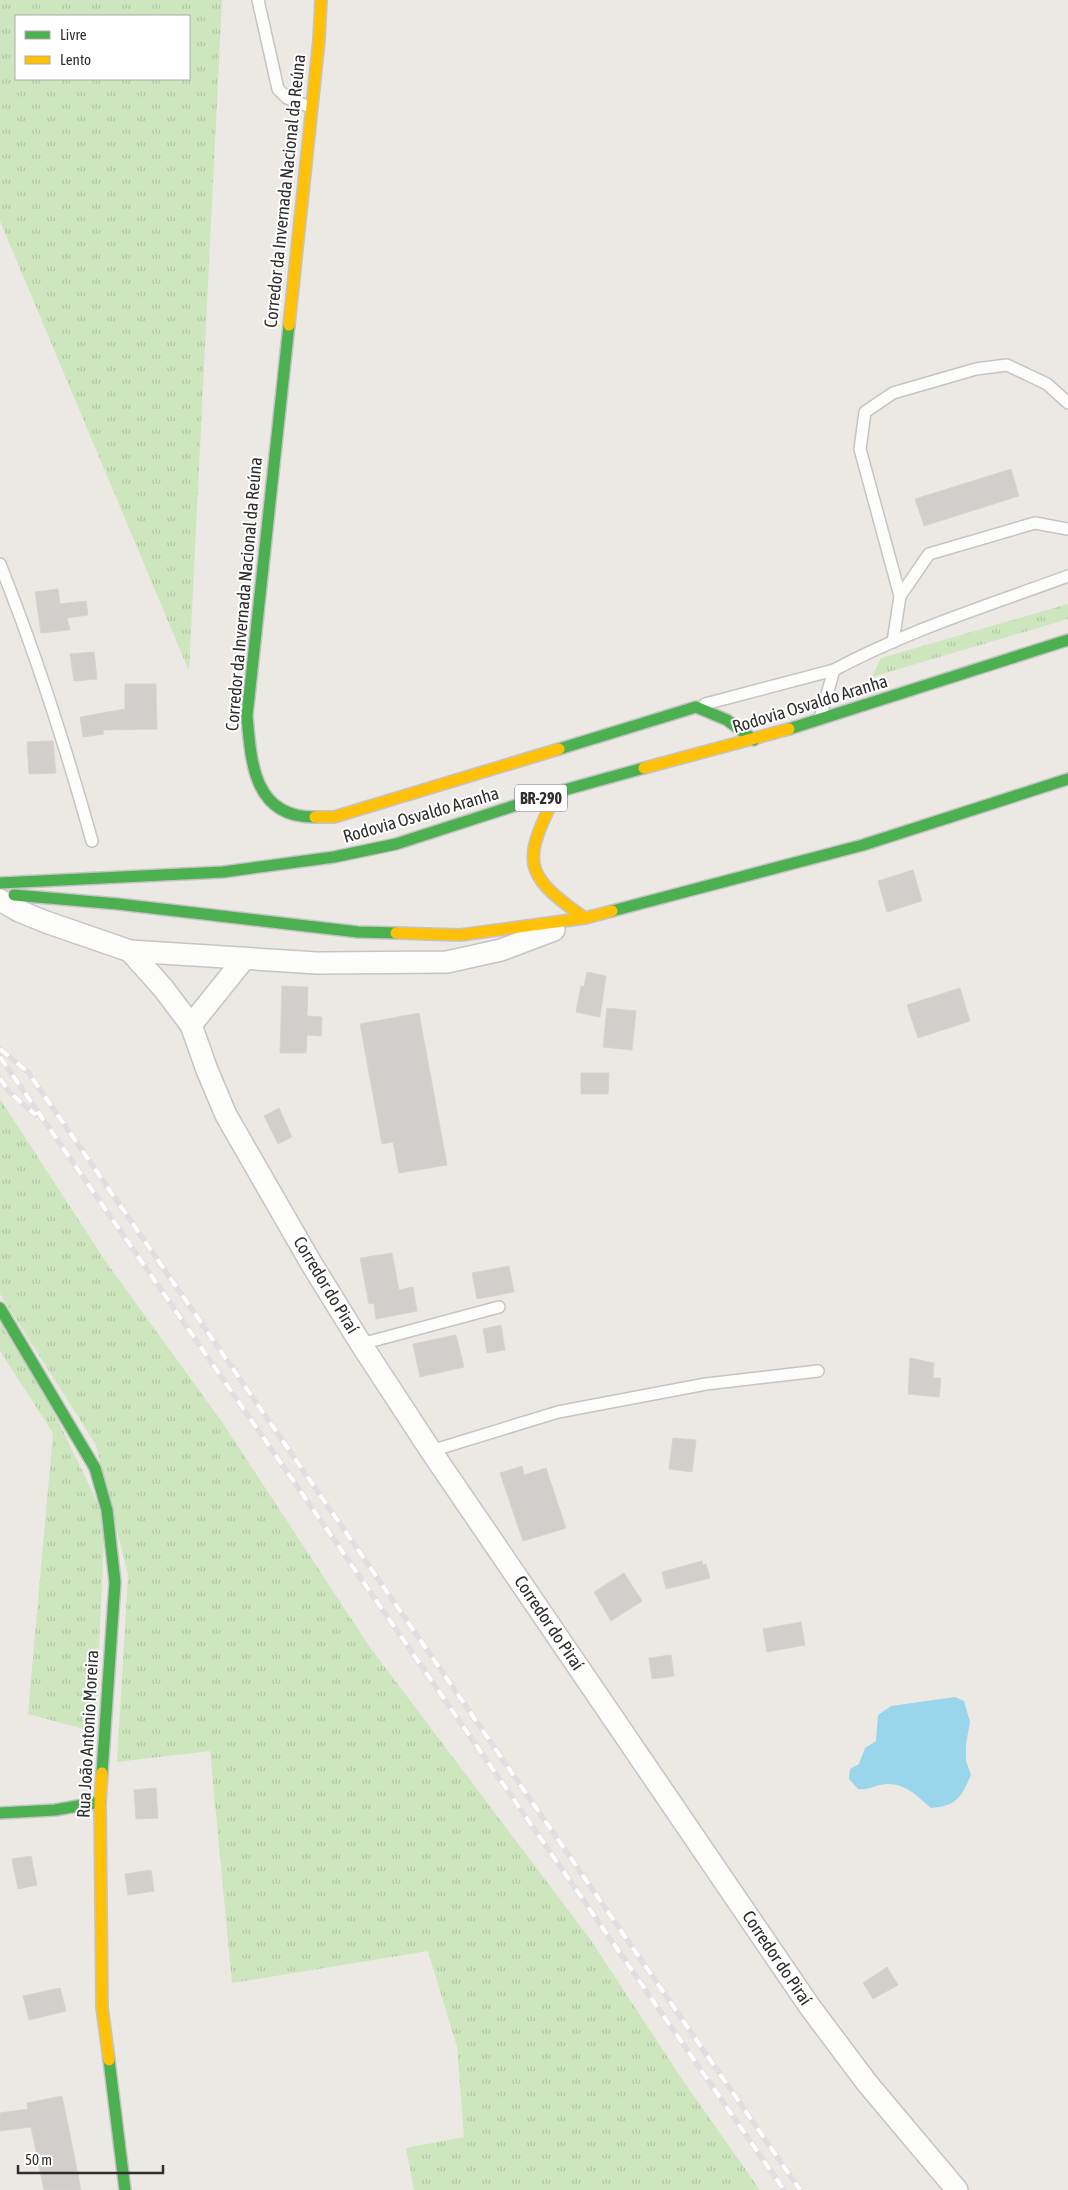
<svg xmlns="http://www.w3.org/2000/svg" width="1068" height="2190" font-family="'Asap Condensed',sans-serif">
  <defs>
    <pattern id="grass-tufts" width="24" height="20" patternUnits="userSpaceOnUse" patternTransform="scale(1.25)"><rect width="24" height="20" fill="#cee6be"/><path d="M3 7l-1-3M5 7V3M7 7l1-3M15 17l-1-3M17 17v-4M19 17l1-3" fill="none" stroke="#b1c6a4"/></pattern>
  </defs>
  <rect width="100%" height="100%" fill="#ece8e4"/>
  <g fill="url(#grass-tufts)" fill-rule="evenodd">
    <path d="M0 0H222L189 671 0 221ZM16 16H189V79H16Z"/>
    <path d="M1068 604V619L872 677 881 658Z"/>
    <path d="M0 1099 104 1259 222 1422 369 1646 590 1939 686 2085 760 2190H414L406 2148 464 2137 457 2047 428 1951 232 1983 210 1751 117 1762 128 1575 96 1445 0 1294Z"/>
    <path d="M0 1323 45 1394 105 1518 95 1732 28 1714 53 1433 0 1351Z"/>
  </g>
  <path fill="#99d6ec" d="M955 1697 964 1701 970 1722 966 1744V1761L971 1775C961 1797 957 1806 931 1808 916 1795 902 1780 880 1785 871 1787 868 1790 858 1789L849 1779 850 1769 859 1764 865 1748 876 1741 878 1715 891 1706Z"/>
  <g fill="#d1cecb" stroke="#d7d4d0">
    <path d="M1011 469 1019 496 924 526 915 499Z"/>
    <path d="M58 589 60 604 86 601 88 615 67 618 70 630 41 633 35 592Z"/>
    <path d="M94 652 97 679 74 681 70 654Z"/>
    <path d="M125 684H156L157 729 103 730 104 734 83 737 80 717 125 709Z"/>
    <path d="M53 741 56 773 29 774 27 742Z"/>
    <path d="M913 870 922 901 887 912 878 881Z"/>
    <path d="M587 972 606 976 600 1017 576 1012 581 986 584 987Z"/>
    <path d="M282 986 308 987 307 1016 322 1017 321 1036 307 1035 306 1053H280Z"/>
    <path d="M960 988 970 1021 918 1038 907 1005Z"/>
    <path d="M607 1008 636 1011 632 1050 603 1047Z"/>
    <path d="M419 1013 447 1165 399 1173 393 1142 382 1144 360 1024Z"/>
    <path d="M581 1073H609L608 1094H581Z"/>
    <path d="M279 1108 292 1137 278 1144 264 1116Z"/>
    <path d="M392 1253 399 1290 413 1287 417 1311 376 1319 374 1303 369 1304 360 1258Z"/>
    <path d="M509 1266 514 1292 477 1299 472 1273Z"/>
    <path d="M501 1325 505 1350 487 1353 483 1329Z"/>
    <path d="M456 1335 464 1367 420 1377 413 1344Z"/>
    <path d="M910 1358 934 1363 933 1378H941L939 1397 908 1394Z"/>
    <path d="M673 1438 696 1440 692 1472 669 1469Z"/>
    <path d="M522 1466 524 1475 546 1468 566 1528 523 1541 500 1473Z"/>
    <path d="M702 1561 703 1565 706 1564 710 1578 666 1589 662 1572Z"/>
    <path d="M624 1573 642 1601 611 1621 594 1592Z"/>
    <path d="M801 1622 805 1645 767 1652 763 1629Z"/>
    <path d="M671 1655 674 1676 652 1679 649 1658Z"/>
    <path d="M156 1788 158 1818 136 1819 134 1790Z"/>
    <path d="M31 1856 37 1885 18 1889 12 1859Z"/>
    <path d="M151 1870 154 1891 128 1895 125 1874Z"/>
    <path d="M887 1967 898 1985 873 1999 863 1983Z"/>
    <path d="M60 1988 66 2011 29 2020 23 1996Z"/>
    <path d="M62 2096 72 2145 81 2190H44L31 2127 0 2131V2113L28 2109 27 2103Z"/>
  </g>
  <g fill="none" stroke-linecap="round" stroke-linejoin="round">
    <defs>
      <g id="lane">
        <path d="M258 0 278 89 287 98 310 107"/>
        <path d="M0 564C36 654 66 748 92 841"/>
        <path d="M900 596 860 449 865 412 893 393 976 369 1007 365 1047 384 1068 403"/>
        <path d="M893 642 900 596 929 554 1035 523 1068 529"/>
        <path d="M705 704 834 670"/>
        <path d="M820 718 834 670C908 630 990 605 1068 576"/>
        <path d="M361 1344 499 1307"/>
        <path d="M431 1451 558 1412 706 1384 818 1371"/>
      </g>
      <g id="street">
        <path d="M0 900 19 911 46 922 130 951 317 963 447 962 501 950 554 930"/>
        <path d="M130 951 163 988 191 1025 207 1070 226 1115 311 1263 361 1344 431 1451 810 2007 867 2083 957 2190"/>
        <path d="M191 1025 244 959"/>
      </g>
      <g id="fast">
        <path d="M289 325 247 716C251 763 254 818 315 817"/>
        <path d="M789 729 1068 640"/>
        <path d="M559 749 696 707 727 720 754 740"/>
        <path d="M0 883 223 872 334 857 396 844 557 792 644 768"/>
        <path d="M14 895 118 904 358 932 396 933"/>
        <path d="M612 911 863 845 1068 779"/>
        <path d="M0 1308 95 1468 107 1510 115 1582 102 1773"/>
        <path d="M0 1813 55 1810 100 1802"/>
        <path d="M109 2060 125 2190"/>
      </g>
      <g id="slow">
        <path d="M289 325 319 40 321 0"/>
        <path d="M644 768 789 729"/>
        <path d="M557 792C523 861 520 873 585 918"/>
        <path d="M315 817H334L559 749"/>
        <path d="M396 933 460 935 585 918 612 911"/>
        <path d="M102 1773 100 1802 102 2007 109 2060"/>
      </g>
    </defs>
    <use href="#lane" stroke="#c5c4c5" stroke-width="14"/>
    <use href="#street" stroke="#c5c4c5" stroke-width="24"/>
    <use href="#fast" stroke="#c5c4c5" stroke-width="14"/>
    <use href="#slow" stroke="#c5c4c5" stroke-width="14"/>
    <use href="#lane" stroke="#fcfcfb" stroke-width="11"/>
    <use href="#street" stroke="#fcfcfb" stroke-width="21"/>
    <use href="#fast" stroke="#4caf50" stroke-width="11"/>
    <use href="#slow" stroke="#ffc107" stroke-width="11"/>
    <defs>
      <g id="rail">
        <path d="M0 1049 28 1072 800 2190"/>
        <path d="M0 1057 784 2190"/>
        <path d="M0 1078 10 1093 36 1115"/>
      </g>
    </defs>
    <use href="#rail" stroke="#dfdfe1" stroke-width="5.5"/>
    <use href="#rail" stroke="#fff" stroke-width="4" stroke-dasharray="11" stroke-linecap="butt"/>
  </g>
  <g text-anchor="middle" stroke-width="4" stroke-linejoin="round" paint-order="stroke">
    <rect fill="#fff" stroke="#6d6d6d" stroke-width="1" x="515" y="784.5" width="52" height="27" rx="4"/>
    <g font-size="16" font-weight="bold" fill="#2e2e2e">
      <text x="541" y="804">BR-290</text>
    </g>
    <g font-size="18" fill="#2e2e2e" stroke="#fff">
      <text transform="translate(285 191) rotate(-84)" y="6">Corredor da Invernada Nacional da Reúna</text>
      <text transform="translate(244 594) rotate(-85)" y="6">Corredor da Invernada Nacional da Reúna</text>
      <text transform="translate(810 704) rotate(-17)" y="6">Rodovia Osvaldo Aranha</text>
      <text transform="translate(421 815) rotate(-16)" y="6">Rodovia Osvaldo Aranha</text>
      <text transform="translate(326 1285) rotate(59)" y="6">Corredor do Piraí</text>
      <text transform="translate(549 1623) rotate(56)" y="6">Corredor do Piraí</text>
      <text transform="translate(88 1734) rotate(-87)" y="6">Rua João Antonio Moreira</text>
      <text transform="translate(777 1958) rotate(56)" y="6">Corredor do Piraí</text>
    </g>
  </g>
  <rect x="15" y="15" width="175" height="65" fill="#ffffff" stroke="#ababab"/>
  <rect x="25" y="31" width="25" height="8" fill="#4caf50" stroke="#ababab"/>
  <text x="60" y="40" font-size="15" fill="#2e2e2e">Livre</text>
  <rect x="25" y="56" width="25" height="8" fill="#ffc107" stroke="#ababab"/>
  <text x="60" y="65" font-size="15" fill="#2e2e2e">Lento</text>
  <path d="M18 2165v8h145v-8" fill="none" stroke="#2e2e2e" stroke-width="2.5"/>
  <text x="25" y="2165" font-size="15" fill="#2e2e2e" stroke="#ffffff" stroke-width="4" paint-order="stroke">50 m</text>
</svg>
